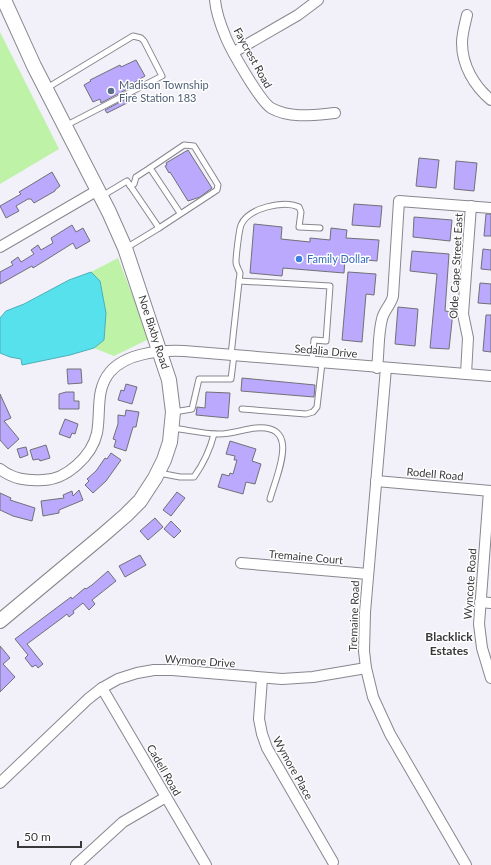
<svg xmlns="http://www.w3.org/2000/svg" width="491" height="865" font-family="Lato,sans-serif">
  <rect width="100%" height="100%" fill="#f2f1f9"/>
  <g fill="#bef2a7">
    <path d="M0 32 59 149 0 184Z"/>
    <path d="M118 258 149 339 114 356 94 348 104 340 91 272Z"/>
  </g>
  <path fill="#57e1ed" stroke="#4eafb8" d="M91 272 100 281 106 313 104 340 94 348 70 355 22 365 21 359 10 357 0 353V318L6 311 24 304 69 280Z"/>
  <g fill="#baa9fc" stroke="#717077">
    <path d="M136 60 145 76 130 85 131 87 101 103 100 99 93 102 84 85 91 81 90 80 120 65 121 67Z"/>
    <path d="M135 94 137 98 107 113 105 110Z"/>
    <path d="M188 150 212 188 200 197 188 201 170 172 169 173 165 166 167 165 166 163Z"/>
    <path d="M419 158 439 160 436 188 416 186Z"/>
    <path d="M456 161 477 163 474 191 454 189Z"/>
    <path d="M52 172 60 186 55 190V191L34 203 31 199H28L16 206 19 211 6 218 0 206 21 194 19 192Z"/>
    <path d="M354 204 382 206 380 227 352 225Z"/>
    <path d="M486 214H491V236H484Z"/>
    <path d="M414 217 452 220 450 241 413 237Z"/>
    <path d="M254 224 282 227 281 239 310 242V238L330 240 331 228 347 230 346 238 379 240 377 261 345 258 344 273 283 268 282 276 250 273Z"/>
    <path d="M72 225 76 232 83 228 90 241 76 249 73 243 33 268 32 266 0 284V272L13 265 11 262 18 257 21 262 34 254 31 250 38 245 41 250 53 243 51 238Z"/>
    <path d="M483 249 491 250V270L481 269Z"/>
    <path d="M412 251 449 254 445 311 453 312 449 349 430 348 437 274 410 271Z"/>
    <path d="M348 272 376 274 374 295 366 294 362 342 342 340Z"/>
    <path d="M480 283 491 284V304L478 303Z"/>
    <path d="M398 307 418 309 415 346 395 344Z"/>
    <path d="M486 315H491V352L483 351Z"/>
    <path d="M67 369H81L82 383 68 384Z"/>
    <path d="M242 378 315 385 314 397 241 391Z"/>
    <path d="M126 384 137 387 132 404 118 400 121 390 124 391Z"/>
    <path d="M66 392H74V401H79V409H59V394Z"/>
    <path d="M206 392 230 393 228 418 196 415 197 407 205 408Z"/>
    <path d="M0 394 11 418 4 421 19 439 8 449 0 440Z"/>
    <path d="M126 410 139 412 136 427H133L126 451 114 447 116 440 113 439 118 424V415L125 416Z"/>
    <path d="M65 419 78 424 75 434 72 433 70 438 59 434Z"/>
    <path d="M230 441 256 449 252 461 261 464 255 484 246 482 243 494 218 487 222 474 229 476 230 473 233 474 237 460H234L235 456 226 454Z"/>
    <path d="M46 445 50 458 40 461 39 459 33 460 30 450Z"/>
    <path d="M26 447 28 455 20 458 17 449Z"/>
    <path d="M111 453 121 460 106 481 93 493 85 485 89 481 87 479 96 471 105 458 107 459Z"/>
    <path d="M79 490 83 500 59 510V513L43 516 41 501 64 498 63 495 72 491 73 496Z"/>
    <path d="M177 492 185 498 171 516 163 510Z"/>
    <path d="M0 493 11 498 10 500 35 508 32 521 13 516 0 510Z"/>
    <path d="M155 518 163 527 148 540 140 531Z"/>
    <path d="M171 521 181 531 174 538 164 529Z"/>
    <path d="M140 555 146 565 125 577 119 566Z"/>
    <path d="M108 571 116 581 92 600 95 604 89 610 83 603 73 611 74 613 69 617 67 614 62 618 27 644 43 664 38 668 36 665 32 667 25 658 28 655 15 639 71 597 72 599 85 588 86 589 92 585Z"/>
    <path d="M0 646 10 658 3 664 15 677 0 692Z"/>
  </g>
  <g fill="none" stroke-linecap="round" stroke-linejoin="round">
    <defs>
      <g id="lane">
        <path d="M47 88 133 36 141 38 144 41 162 76 65 126"/>
        <path d="M150 168 184 145 194 146 218 185 217 190 159 228"/>
        <path d="M130 186 134 184 136 177 150 168 180 213"/>
        <path d="M102 196 127 181 159 228 126 248"/>
        <path d="M239 281 330 286 326 341 314 340 312 362"/>
        <path d="M231 355 240 273C239 270 236 266 236 262 236 256 239 230 241 225 248 208 283 200 299 207L301 212 299 227 320 228"/>
        <path d="M242 409 306 414 313 412 317 407 322 363"/>
        <path d="M174 412 192 409 199 379H231L234 355"/>
        <path d="M173 428C188 430 204 434 219 434 232 434 244 429 256 428 302 424 276 476 270 499"/>
        <path d="M159 473 180 477H194C204 463 210 450 214 434"/>
      </g>
      <g id="street">
        <path d="M215 0C216 13 221 26 226 38 232 52 260 101 271 108 291 119 314 115 335 113"/>
        <path d="M467 15C465 24 462 34 462 43 462 65 474 86 491 100"/>
        <path d="M234 52 298 15 318 0"/>
        <path d="M0 247 98 190"/>
        <path d="M377 368C379 352 378 334 382 319 384 310 391 305 393 296L399 201 491 208"/>
        <path d="M386 368 365 612 364 651 366 668 373 697 390 734 466 865"/>
        <path d="M466 374 468 338 463 314 471 206"/>
        <path d="M0 469C13 479 26 481 43 480 66 480 92 456 97 433 101 412 95 390 110 372 126 353 160 350 184 351L491 376"/>
        <path d="M376 481 491 491"/>
        <path d="M489 491 479 624 482 648 491 678"/>
        <path d="M241 563 368 574"/>
        <path d="M480 602 491 603"/>
        <path d="M262 678 259 719 262 734 267 748 333 862"/>
        <path d="M102 688 206 865"/>
        <path d="M0 783 88 699 102 688 118 679 137 673 154 670H172L282 679 313 677 366 668"/>
        <path d="M76 865 123 822 166 797"/>
      </g>
      <path id="secondary" d="M0 621 103 535 126 515 140 501 155 478 164 460 170 442 173 412 169 380 125 248 109 212 34 66 4 0"/>
    </defs>
    <use href="#lane" stroke="#88878f" stroke-width="7"/>
    <use href="#street" stroke="#88878f" stroke-width="12"/>
    <use href="#secondary" stroke="#88878f" stroke-width="16"/>
    <use href="#lane" stroke="#fff" stroke-width="5"/>
    <use href="#street" stroke="#fff" stroke-width="10"/>
    <use href="#secondary" stroke="#fff" stroke-width="14"/>
  </g>
  <circle fill="#5c6f8a" stroke="#fff" stroke-width="1.5" cx="111" cy="91" r="4"/>
  <circle fill="#3f7fe0" stroke="#fff" stroke-width="1.5" cx="299" cy="259" r="4"/>
  <g text-anchor="middle" stroke-width="3" stroke-linejoin="round" paint-order="stroke">
    <g font-size="11" fill="#39393c" stroke="#fff">
      <text transform="translate(253 58) rotate(61)" y="4">Faycrest Road</text>
      <text transform="translate(456 266) rotate(-87)" y="4">Olde Cape Street East</text>
      <text transform="translate(154 332) rotate(72)" y="4">Noe Bixby Road</text>
      <text transform="translate(326 351) rotate(5)" y="4">Sedalia Drive</text>
      <text transform="translate(435 474) rotate(5)" y="4">Rodell Road</text>
      <text transform="translate(306 557) rotate(5)" y="4">Tremaine Court</text>
      <text transform="translate(470 584) rotate(-86)" y="4">Wyncote Road</text>
      <text transform="translate(354 616) rotate(-88)" y="4">Tremaine Road</text>
      <text transform="translate(200 661) rotate(4)" y="4">Wymore Drive</text>
      <text transform="translate(293 768) rotate(61)" y="4">Wymore Place</text>
      <text transform="translate(164 770) rotate(60)" y="4">Cadell Road</text>
    </g>
    <g font-size="11" fill="#4e5e75" stroke="#fff" text-anchor="start">
      <text x="119" y="89">Madison Township<tspan x="119" dy="13">Fire Station 183</tspan></text>
    </g>
    <g font-size="11" fill="#366cbe" stroke="#fff" text-anchor="start">
      <text x="307" y="263">Family Dollar</text>
    </g>
    <g font-size="12" font-weight="bold" fill="#39393c" stroke="#fff">
      <text x="449" y="641">Blacklick<tspan x="449" dy="14">Estates</tspan></text>
    </g>
  </g>
  <path d="M18 841v6h63v-6" fill="none" stroke="#39393c" stroke-width="2"/>
  <text x="24" y="841" font-size="12" fill="#39393c" stroke="#ffffff" stroke-width="3" paint-order="stroke">50 m</text>
</svg>
